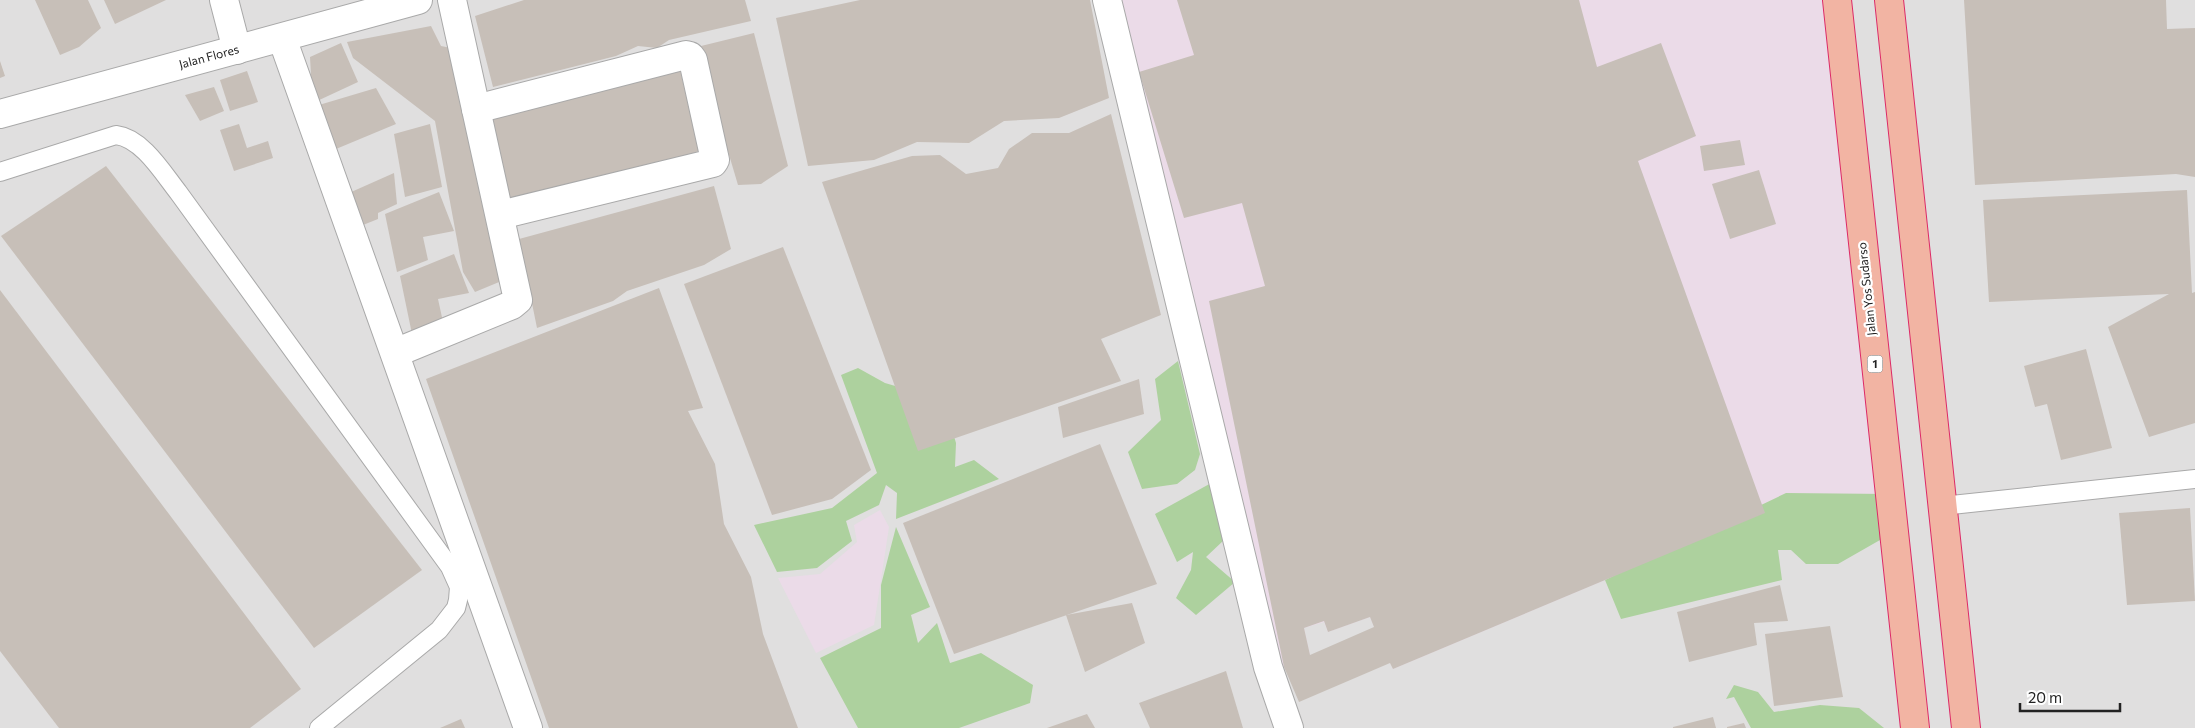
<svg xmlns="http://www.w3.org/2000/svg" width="2195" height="728" font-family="Commissioner,sans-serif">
  <rect width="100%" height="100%" fill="#f2efe9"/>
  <rect fill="#e0dfdf" x="0" y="0" width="2195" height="728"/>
  <g fill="#ebdbe8">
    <path d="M1107 0H1838L1889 494 1605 580 1393 669 1370 617 1328 632 1324 622 1304 628 1310 655 1284 667H1268Z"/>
    <path d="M880 510 889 527 874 625 816 653 778 578 820 574 857 542 854 525Z"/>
  </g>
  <g fill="#add19e">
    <path d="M1178 361 1200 454 1195 470 1177 484 1142 489 1128 452 1161 420 1155 379Z"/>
    <path d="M858 368 885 383 943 400 956 443 955 467 974 460 999 479 896 519 897 493 886 485 879 505 846 521 852 541 817 568 777 572 754 525 832 508 877 473 841 375Z"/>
    <path d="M1213 482 1224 540 1206 557 1235 582 1196 615 1176 598 1191 570 1193 552 1177 562 1155 514Z"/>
    <path d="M1786 493 1889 494 1894 532 1838 564H1806L1791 550H1778L1782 580 1621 619 1605 580Z"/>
    <path d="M896 527 930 607 911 615 918 643 937 623 950 663 981 653 1033 685 1030 703 959 728H858L820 658 881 628V585Z"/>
    <path d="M1734 685 1758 692 1774 712 1820 705 1859 708 1884 728H1751L1734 697 1726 699Z"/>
  </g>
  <g fill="#c7bfb8" fill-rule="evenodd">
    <path d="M35 0H88L101 28 79 47 60 55Z"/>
    <path d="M104 0H166L115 24Z"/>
    <path d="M524 0H745L751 21 669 40 657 48 638 46 616 56 493 87 475 16Z"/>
    <path d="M860 0H1090L1109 98 1059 118 1004 121 969 143 917 142 874 160 808 166 776 18Z"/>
    <path d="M1177 0H1579L1597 67 1661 43 1696 136 1638 161 1765 513 1393 669 1390 663 1299 702 1284 667 1209 301 1265 286 1242 203 1184 218 1139 72 1194 55ZM1370 617 1374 627 1310 655 1304 628 1324 621 1328 632Z"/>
    <path d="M1964 0H2166L2167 29 2195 28V177L2176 174 1975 185Z"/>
    <path d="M431 26 441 46 461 50 511 277 475 292 463 272 435 121 353 58 347 42Z"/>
    <path d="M754 33 788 166 761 184 738 185 697 47Z"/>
    <path d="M341 43 358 82 315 102 303 82 311 75 310 57Z"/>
    <path d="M0 61 5 76 0 78Z"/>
    <path d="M678 61 699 151 622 178 508 209 483 112Z"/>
    <path d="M247 71 258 102 230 111 220 80Z"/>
    <path d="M214 87 224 111 200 121 185 95Z"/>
    <path d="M376 88 396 124 336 149 320 127 319 105Z"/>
    <path d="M1111 114 1161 315 1101 339 1121 381 918 451 822 182 912 156 940 155 966 174 998 168 1009 149 1032 133H1069Z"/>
    <path d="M239 124 247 148 268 141 273 158 234 171 220 130Z"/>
    <path d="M430 124 442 187 405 197 394 134Z"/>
    <path d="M1740 140 1745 165 1704 171 1700 146Z"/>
    <path d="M106 166 422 570 314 648 1 236Z"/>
    <path d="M1759 170 1776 224 1730 239 1712 184Z"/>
    <path d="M394 173 397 204 378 213V219L363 225 349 193Z"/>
    <path d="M714 186 731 249 704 265 627 291 613 301 537 328 519 239Z"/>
    <path d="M2187 190 2192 293 2195 292V423L2149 437 2108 327 2169 294 1989 302 1983 200Z"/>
    <path d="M439 192 454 231 423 237 428 260 397 272 385 214Z"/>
    <path d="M783 247 871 470 832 499 772 515 684 284Z"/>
    <path d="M454 254 469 293 438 299 443 322 412 334 400 276Z"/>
    <path d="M659 288 703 408 688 411 715 464 724 524 751 577 763 634 798 728H549L426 379Z"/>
    <path d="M0 290 301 689 250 728H59L0 651Z"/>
    <path d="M2086 349 2112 448 2061 460 2047 404 2035 407 2024 366Z"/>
    <path d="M1139 379 1144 414 1063 438 1058 407Z"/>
    <path d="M1100 444 1157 584 954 654 903 523Z"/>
    <path d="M2190 508 2195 601 2127 605 2119 513Z"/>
    <path d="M1780 585 1788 621 1754 623 1757 645 1689 662 1677 612Z"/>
    <path d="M1132 603 1145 643 1085 672 1066 615Z"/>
    <path d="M1830 626 1843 697 1774 706 1765 634Z"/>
    <path d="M1226 671 1243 728H1150L1139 703Z"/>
    <path d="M1087 714 1095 728H1047Z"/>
    <path d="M1713 717 1716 728H1673V727Z"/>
    <path d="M461 719 465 728H440Z"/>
    <path d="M1744 723 1746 728H1727V727Z"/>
  </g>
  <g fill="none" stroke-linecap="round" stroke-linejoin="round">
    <defs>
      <g id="service">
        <path d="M0 172 116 135C142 138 163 173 178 192L450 567 459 587 458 600 456 608 439 630 319 728"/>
        <path d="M1942 506 2195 479"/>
      </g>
      <g id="minor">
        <path d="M224 0 237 50"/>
        <path d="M1107 0 1268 667 1289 728"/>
        <path d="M282 38 528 728"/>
        <path d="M476 109 686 55 690 56 693 60 715 160 713 163 500 215"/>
        <path d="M0 114 418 0"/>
        <path d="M395 353 512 305 518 300 452 0"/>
      </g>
      <g id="trunk">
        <path d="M1837 0 1915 728"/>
        <path d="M1889 0 1966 728"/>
      </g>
    </defs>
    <use href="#service" stroke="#a9a9a9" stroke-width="20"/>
    <use href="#minor" stroke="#a9a9a9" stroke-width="30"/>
    <use href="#trunk" stroke="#dc2a67" stroke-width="30"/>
    <use href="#service" stroke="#fff" stroke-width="18"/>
    <use href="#minor" stroke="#fff" stroke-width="28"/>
    <use href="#trunk" stroke="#f2b4a3" stroke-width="28"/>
  </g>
  <g text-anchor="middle" stroke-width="4.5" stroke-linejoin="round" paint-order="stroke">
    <rect fill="#fff" stroke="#646464" stroke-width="1" x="1867.5" y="355.5" width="15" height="17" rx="4"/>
    <g font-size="11" font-weight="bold" fill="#222">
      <text x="1875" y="368">1</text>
    </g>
    <g font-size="12" fill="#222" stroke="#fff">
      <text transform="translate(209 57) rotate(-15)" y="4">Jalan Flores</text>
      <text transform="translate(1867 289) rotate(-96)" y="4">Jalan Yos Sudarso</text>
    </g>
  </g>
  <path d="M2020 703v8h100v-8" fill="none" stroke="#222222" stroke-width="2.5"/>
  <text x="2028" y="703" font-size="15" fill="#222222" stroke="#ffffff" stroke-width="4" paint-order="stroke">20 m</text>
</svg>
